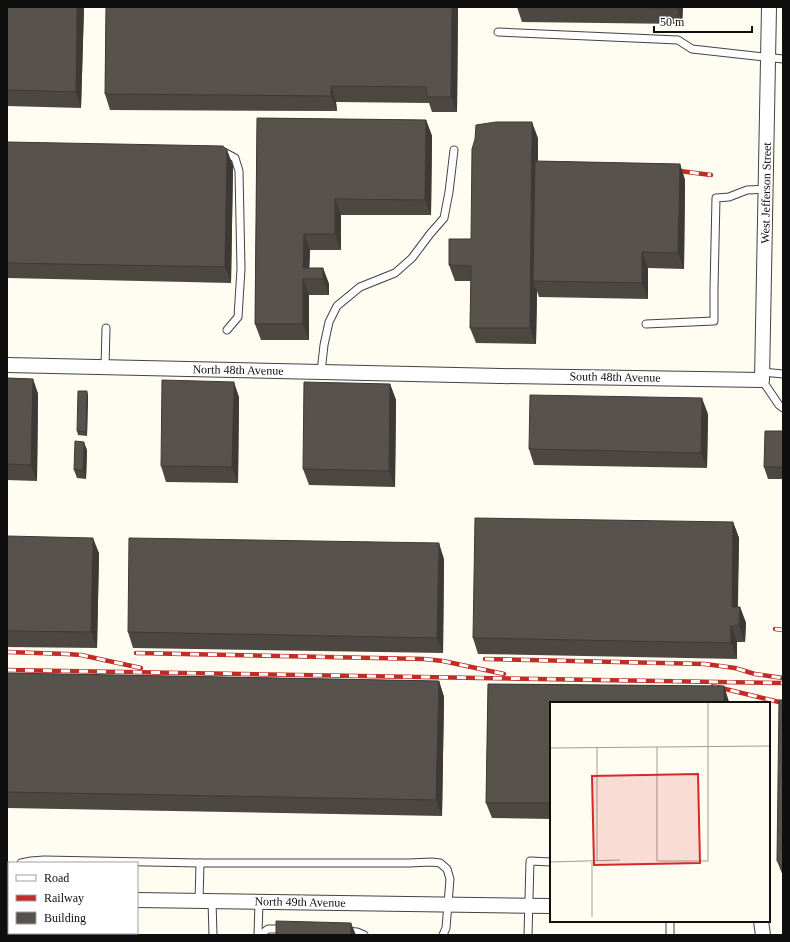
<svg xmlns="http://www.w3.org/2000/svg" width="790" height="942" font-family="Georgia,serif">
  <rect width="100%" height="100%" fill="#fffdf2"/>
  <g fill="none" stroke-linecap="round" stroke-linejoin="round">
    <defs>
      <g id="service">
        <path d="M498 32 678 40 692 49 783 59"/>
        <path d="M221 152H224L235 158 239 171 241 269 238 317 227 330"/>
        <path d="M646 324 714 321V289L716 198 729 197 747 190 767 189"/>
        <path d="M105 367 106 328"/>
        <path d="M321 372 324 345 329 322 337 306 360 287 395 273 412 258 430 234 444 218 449 192 454 150"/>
        <path d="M762 372 783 374"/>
        <path d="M762 380 779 405 783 408"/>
        <path d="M21 863 31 861 44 860 200 863H409L432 862 440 863 447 869 450 879 446 928 443 935"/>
        <path d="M199 901 200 863"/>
        <path d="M212 901 213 935"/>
        <path d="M347 931 357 932 364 935"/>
        <path d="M28 935V933"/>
        <path d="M258 935 259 902"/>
        <path d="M260 935 268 929H285"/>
        <path d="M528 935 530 861 551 862"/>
        <path d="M670 935V921"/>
      </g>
      <g id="minor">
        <path d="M7 365 501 376 762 380 769 7"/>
        <path d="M7 898 9 899"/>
        <path d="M137 900 551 906"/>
        <path d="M761 921 763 935"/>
      </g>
    </defs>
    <use href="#service" stroke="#424242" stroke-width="9"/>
    <use href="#minor" stroke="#424242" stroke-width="16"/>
    <use href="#service" stroke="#fff" stroke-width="7"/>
    <use href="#minor" stroke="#fff" stroke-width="14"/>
    <defs>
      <g id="rail">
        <path d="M672 170 711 175"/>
        <path d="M775 629 783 630"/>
        <path d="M7 652 67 654 81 655 141 668"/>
        <path d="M136 653 424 659 443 661 504 674"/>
        <path d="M485 659 705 664 735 668 755 674 783 678"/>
        <path d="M7 670 783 683"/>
        <path d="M713 686 783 703"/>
      </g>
    </defs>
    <use href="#rail" stroke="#c02d27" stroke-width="4.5"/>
    <use href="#rail" stroke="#fff" stroke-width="3" stroke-dasharray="9" stroke-linecap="butt"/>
  </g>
  <g fill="#4c4741">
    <path d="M7 7H84L81 108 7 106Z"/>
    <path d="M106 7H458L457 112H432L429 103 336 102 337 111 110 110 105 94Z"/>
    <path d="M517 7H683L682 24 522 22Z"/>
    <path d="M257 118 426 120 432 136 431 215H341V250H310L309 268H323L329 284V295H309V340H261L255 324Z"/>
    <path d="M538 138V161L680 164 685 180 684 269 648 268V299L539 297 537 291 536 344 476 343 470 328 471 281H455L449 265 471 239Z"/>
    <path d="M7 142 227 150 233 166 231 283 7 278Z"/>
    <path d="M7 378 33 379 38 394 37 481 7 480Z"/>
    <path d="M390 384 396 400 395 487 309 485 303 469Z"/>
    <path d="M88 395 87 436 78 435 77 431Z"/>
    <path d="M239 397 238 483 166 482 161 466Z"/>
    <path d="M708 414 707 468 534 465 529 449Z"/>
    <path d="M783 431V479H768L764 467Z"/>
    <path d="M87 450 86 479 77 478 74 470Z"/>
    <path d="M733 522 739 538 738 607H740L746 623 745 642H737V659L478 654 473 638Z"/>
    <path d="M7 536 99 553 97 648 7 647Z"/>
    <path d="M444 559 443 653 133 648 128 632Z"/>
    <path d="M7 673 439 681 444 697 442 816 7 808Z"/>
    <path d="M488 684 724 686 729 703H551V819L492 818 486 803Z"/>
    <path d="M783 700V876L777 861Z"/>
  </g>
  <g fill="#3e3935">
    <path d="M77 7H84L81 108 76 92Z"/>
    <path d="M452 7H458L457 112 451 97Z"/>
    <path d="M677 7H683L682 24 677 8Z"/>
    <path d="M331 86 336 102 337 111 331 96Z"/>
    <path d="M426 120 432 136 431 215 425 200Z"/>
    <path d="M532 122 538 138 537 281H533L537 291 536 344 530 328Z"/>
    <path d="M227 150 233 166 231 283 225 267Z"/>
    <path d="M680 164 685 180 684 269 678 253Z"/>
    <path d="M335 199 341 215V250L335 234Z"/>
    <path d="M304 234 310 250 309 279 303 268Z"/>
    <path d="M642 252 648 268V299L642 283Z"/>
    <path d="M323 268 329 284V295L323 279Z"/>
    <path d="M303 279 309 295V340L303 324Z"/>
    <path d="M33 379 38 394 37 481 31 465Z"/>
    <path d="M234 382 239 397 238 483 232 467Z"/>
    <path d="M390 384 396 400 395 487 389 471Z"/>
    <path d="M87 391 88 395 87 436 86 432Z"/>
    <path d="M702 398 708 414 707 468 701 453Z"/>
    <path d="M84 442 87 450 86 479 83 470Z"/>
    <path d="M733 522 739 538 737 623 732 607Z"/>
    <path d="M93 538 99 553 97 648 91 632Z"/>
    <path d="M439 543 444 559 443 653 437 638Z"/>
    <path d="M740 607 746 623 745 642 739 626Z"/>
    <path d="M731 626 737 642V659L731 643Z"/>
    <path d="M439 681 444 697 442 816 436 800Z"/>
    <path d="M724 686 729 702V703H724Z"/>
    <path d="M351 923 356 935H351Z"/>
  </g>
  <g fill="#58524c" stroke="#3e3935">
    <path d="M7 7H77L76 92 7 90Z"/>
    <path d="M106 7H452L451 97H427L426 87 331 86V96L105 94Z"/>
    <path d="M604 7H677V8Z"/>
    <path d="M257 118 426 120 425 200 335 199V234H304L303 268H323V279H303V324H255Z"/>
    <path d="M496 122H532L530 328H470L471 266 449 265V239H471L472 149 475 139 476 125Z"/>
    <path d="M7 142 223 146 227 150 225 267 7 263Z"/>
    <path d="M535 161 680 164 678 253 642 252V283L533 281Z"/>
    <path d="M7 378 33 379 31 465 7 464Z"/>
    <path d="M162 380 234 382 232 467 161 466Z"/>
    <path d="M304 382 390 384 389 471 303 469Z"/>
    <path d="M78 391H87L86 432 77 431Z"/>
    <path d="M530 395 702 398 701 453 529 449Z"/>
    <path d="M765 431H783V467H764Z"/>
    <path d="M75 441 84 442 83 470H74Z"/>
    <path d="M475 518 733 522 732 607H740L739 626H731V643L473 638Z"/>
    <path d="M7 536 93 538 91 632 7 631Z"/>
    <path d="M129 538 439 543 437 638 128 632Z"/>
    <path d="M7 673 439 681 436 800 7 792Z"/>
    <path d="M488 684 724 686V703H551V803H486Z"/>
    <path d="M779 700H783V867L777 861Z"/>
    <path d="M276 921 351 923V935H276Z"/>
  </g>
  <g text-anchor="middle" stroke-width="4" stroke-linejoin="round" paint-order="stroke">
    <g font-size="12" fill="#0f0f0f" stroke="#fff">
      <text transform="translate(766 193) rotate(-89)" y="4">West Jefferson Street</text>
      <text transform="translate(238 370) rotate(1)" y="4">North 48th Avenue</text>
      <text transform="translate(615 377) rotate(1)" y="4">South 48th Avenue</text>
      <text transform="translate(300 902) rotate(1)" y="4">North 49th Avenue</text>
    </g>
  </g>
  <g transform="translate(550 702)">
    <rect width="220" height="220" fill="#fffdf2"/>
    <path fill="none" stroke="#9f9e97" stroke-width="1" d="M107 45V159H158V0M0 46 220 44M47 46V159M0 160 70 158M42 215V160"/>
    <path fill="#d62828" fill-opacity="0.15" stroke="#d62828" stroke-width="2" d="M148 72 150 161 44 163 42 74Z"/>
    <rect width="220" height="220" fill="none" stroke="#0f0f0f" stroke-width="2"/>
  </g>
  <rect width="790" height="942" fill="none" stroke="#0f0f0f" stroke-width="16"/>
  <rect x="8" y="862" width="130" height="72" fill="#ffffff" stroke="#9f9f9f"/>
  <rect x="16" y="875" width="20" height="6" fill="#ffffff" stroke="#9f9f9f"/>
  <text x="44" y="882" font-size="12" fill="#0f0f0f">Road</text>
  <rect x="16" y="895" width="20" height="6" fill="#c02d27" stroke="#9f9f9f"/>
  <text x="44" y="902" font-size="12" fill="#0f0f0f">Railway</text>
  <rect x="16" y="912" width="20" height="12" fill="#58524c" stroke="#9f9f9f"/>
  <text x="44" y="922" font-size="12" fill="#0f0f0f">Building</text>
  <path d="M654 26v6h98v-6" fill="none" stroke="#0f0f0f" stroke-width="2"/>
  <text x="660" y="26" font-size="12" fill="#0f0f0f" stroke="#ffffff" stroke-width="3" paint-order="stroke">50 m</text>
</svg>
